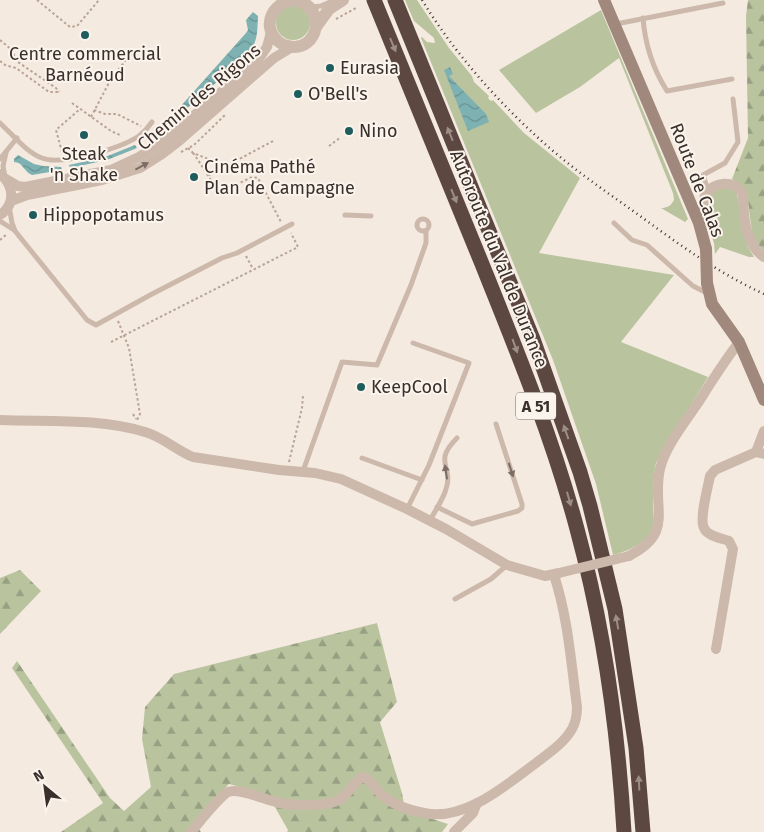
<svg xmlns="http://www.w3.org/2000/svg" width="764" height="832" font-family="'Fira Sans',sans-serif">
  <defs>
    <pattern id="forest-firs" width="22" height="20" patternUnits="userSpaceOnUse" patternTransform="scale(1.25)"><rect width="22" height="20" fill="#b9c49f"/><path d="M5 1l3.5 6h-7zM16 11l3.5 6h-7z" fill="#97a082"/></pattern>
    <pattern id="water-waves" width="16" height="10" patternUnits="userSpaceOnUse" patternTransform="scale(1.25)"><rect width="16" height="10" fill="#7eb2b2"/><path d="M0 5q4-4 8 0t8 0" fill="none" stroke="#689191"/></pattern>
  </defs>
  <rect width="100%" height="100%" fill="#f4eae0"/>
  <g fill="#b9c49f">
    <path d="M405 0H417L449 48 472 76 474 82 489 96 488 98 491 101 493 100 524 133 580 178 539 253 674 275 621 342 708 377 656 463C653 478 653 491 653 506 653 512 655 520 653 526 649 543 628 551 613 555L596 484 553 360 421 38 422 37 427 42 435 43 434 38 414 21Z"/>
    <circle cx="293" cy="23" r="17"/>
    <path d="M601 10 688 219 685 222 661 208C667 208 671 206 674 200L673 193 619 58 580 87 536 113 499 70Z"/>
    <path d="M718 187 732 188 737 194 748 247 754 257H749L720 247 715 254 714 243 705 218 708 207V198Z"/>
  </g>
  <g fill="url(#forest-firs)">
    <path d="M748 0H764V251L753 239 747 195 742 186 732 179 748 138 746 16Z"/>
    <path d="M20 570 41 591 0 634V578Z"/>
    <path d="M377 623 397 702 380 722 402 793 405 810 448 824 442 832H287L288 830 268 795 229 784 193 822 201 832H61L103 803 12 668 17 661 110 798 124 811 151 787 142 739 145 707 174 674Z"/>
  </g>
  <g fill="url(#water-waves)">
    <path d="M253 12 258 16C257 36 258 43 244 58L167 126H163L246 33 248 30 246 20Z"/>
    <path d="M450 67 453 74 449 76 486 114 489 122 468 131 444 70Z"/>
    <path d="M135 145 137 148 107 160 70 168 69 165 105 157Z"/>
    <path d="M18 155 34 164 43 166 61 167 62 170 32 175C24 172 23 162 14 162V159Z"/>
  </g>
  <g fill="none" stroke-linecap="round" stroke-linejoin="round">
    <g stroke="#b9a395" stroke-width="2" stroke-dasharray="2.5 2.5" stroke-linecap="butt">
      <path d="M37 0 70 27 77 26 99 0"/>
      <path d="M336 19 356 8"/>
      <path d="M0 40 13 51 15 60 56 88 59 92"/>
      <path d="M0 61 5 65 16 68 49 92H59"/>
      <path d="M72 103 111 131 122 136"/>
      <path d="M94 110 105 114H117L141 126"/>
      <path d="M91 117 111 79 130 55H133L139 60"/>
      <path d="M329 146 341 137"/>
      <path d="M188 148 193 153 211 160"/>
      <path d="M62 152 56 130 80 109"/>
      <path d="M181 152 194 145 225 115"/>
      <path d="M193 153C199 160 215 189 221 192L252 177 258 178 281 222"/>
      <path d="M209 175 275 140"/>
      <path d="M0 240 7 234"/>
      <path d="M246 256 253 269"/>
      <path d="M118 321 129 348 140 414 137 420"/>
      <path d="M111 342 298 247 291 233"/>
      <path d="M133 414 136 419"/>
      <path d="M289 462 302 408 303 395"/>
    </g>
    <g stroke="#cdb9ab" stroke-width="5">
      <path d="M312 7 321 6 330 2"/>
      <path d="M643 18C645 44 653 69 667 91L732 79"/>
      <path d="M616 24 723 3"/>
      <path d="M0 123C12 134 27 153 42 158 62 166 121 148 139 136 144 132 148 128 152 122"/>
      <path d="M0 159 17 138"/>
      <path d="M5 177 3 166 6 153"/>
      <path d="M708 190 703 175 725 163 738 142 733 99"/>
      <path d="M9 206 12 223 15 231 87 320 96 325 152 294 222 258 237 253 292 224"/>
      <path d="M345 215 371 216"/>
      <circle cx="423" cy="225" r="6"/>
      <path d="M0 221 14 230"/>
      <path d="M614 223 632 240 647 245 693 286 709 294"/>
      <path d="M362 458 422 480"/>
      <path d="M303 471 342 362 377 365 411 285 426 243V231"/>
      <path d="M437 507 472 524 518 511 522 508V504L496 424"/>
      <path d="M407 509 429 465 469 363 413 343"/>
      <path d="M430 521C435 510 443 500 446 489 454 466 432 463 457 438"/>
      <path d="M455 599 491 579 507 565"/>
    </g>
    <g stroke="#cdb9ab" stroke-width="10">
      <path d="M0 174C14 185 16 204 0 215"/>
      <path d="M6 179 18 186 25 187 111 170 139 157 167 139 258 60 267 47 271 32"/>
      <path d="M11 201 27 195 102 180 140 168 162 154 179 141 274 58 292 47"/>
      <path d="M699 223C707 211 700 204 706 194 712 182 735 179 742 193 744 198 743 206 744 212 745 228 750 248 764 257"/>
      <path d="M0 420C49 422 98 418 145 432 163 437 176 450 193 457L279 470 315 473 341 479 407 509 446 529 507 565 545 576 559 573"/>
      <path d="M756 452 764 431"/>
      <path d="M629 556C676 532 651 509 660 469 665 447 685 422 698 403 711 382 724 362 739 342"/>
      <path d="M716 649 733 549 729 541C721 538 707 536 704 528 699 519 708 487 710 476L715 470 756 452 764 454"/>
      <path d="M191 832C199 823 218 798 228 792 238 787 268 801 280 803 295 806 320 806 334 802 348 798 351 783 363 777 372 780 375 789 382 795 393 805 409 810 424 813 464 822 506 785 536 763 549 753 564 743 572 729 576 722 577 715 577 707 571 662 568 618 554 575"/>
      <path d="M454 832 473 813 477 803"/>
    </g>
    <g stroke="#cdb9ab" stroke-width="12">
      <path d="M292 0C275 3 262 22 275 38 278 42 283 45 288 46 319 54 329 4 293 0"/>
      <path d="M316 27 329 9 343 0"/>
    </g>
    <g stroke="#a1887c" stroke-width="12">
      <path d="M604 0 699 223 706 249"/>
      <path d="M707 283 712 304 739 342 764 400"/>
    </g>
    <g stroke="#5c4841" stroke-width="15">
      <path d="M374 0C410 88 446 176 482 264 517 351 553 439 577 529 604 628 618 729 624 832"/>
      <path d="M395 0 533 339 580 472 590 506 615 609 636 748 643 832"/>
    </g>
    <path stroke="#3a2f2a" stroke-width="2.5" stroke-dasharray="1 4" stroke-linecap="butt" d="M422 0C455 54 498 102 545 144 573 169 605 191 636 213 677 243 718 273 764 294"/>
    <path stroke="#cdb9ab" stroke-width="10" d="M559 573 629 556"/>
    <path stroke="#a1887c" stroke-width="12" d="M706 249 707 283"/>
  </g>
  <defs><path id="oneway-solid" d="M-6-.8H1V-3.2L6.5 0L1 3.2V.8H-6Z" transform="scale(1.25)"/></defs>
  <g fill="#9c8d86">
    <use href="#oneway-solid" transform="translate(393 45) rotate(67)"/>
    <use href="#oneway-solid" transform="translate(450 134) rotate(-112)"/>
    <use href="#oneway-solid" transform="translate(454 196) rotate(68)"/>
    <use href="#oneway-solid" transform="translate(515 346) rotate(70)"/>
    <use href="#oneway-solid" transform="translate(566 432) rotate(-109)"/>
    <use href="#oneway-solid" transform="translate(569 499) rotate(74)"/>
    <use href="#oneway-solid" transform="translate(617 622) rotate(-100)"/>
    <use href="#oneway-solid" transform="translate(639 783) rotate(-93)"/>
  </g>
  <g fill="#7c6d64">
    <use href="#oneway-solid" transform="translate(142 166) rotate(-28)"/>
    <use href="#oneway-solid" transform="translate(511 470) rotate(72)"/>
    <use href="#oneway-solid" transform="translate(446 472) rotate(-98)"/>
  </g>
  <g fill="#1e5c5e" stroke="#fbf4ed" stroke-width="2">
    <circle cx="85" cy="35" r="5"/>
    <circle cx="330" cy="68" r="5"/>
    <circle cx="298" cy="94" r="5"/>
    <circle cx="349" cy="131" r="5"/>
    <circle cx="84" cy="135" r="5"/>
    <circle cx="194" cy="177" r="5"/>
    <circle cx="33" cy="215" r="5"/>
    <circle cx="361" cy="387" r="5"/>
  </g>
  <g text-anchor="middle" stroke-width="4" stroke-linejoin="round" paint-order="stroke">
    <rect fill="#fbf4ed" stroke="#746a64" stroke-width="1" x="516" y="392.5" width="40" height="27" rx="4"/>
    <g font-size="16" font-weight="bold" fill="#3a2f2a">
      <text x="536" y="412">A 51</text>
    </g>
    <g font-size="18" fill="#3a2f2a" stroke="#fbf4ed" text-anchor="start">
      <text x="85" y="60" text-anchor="middle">Centre commercial<tspan x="85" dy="21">Barnéoud</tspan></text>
      <text x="340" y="74">Eurasia</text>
      <text x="308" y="100">O'Bell's</text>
      <text x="359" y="137">Nino</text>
      <text x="84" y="160" text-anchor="middle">Steak<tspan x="84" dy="21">'n Shake</tspan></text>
      <text x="204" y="173">Cinéma Pathé<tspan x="204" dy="21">Plan de Campagne</tspan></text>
      <text x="43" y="221">Hippopotamus</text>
      <text x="371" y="393">KeepCool</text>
    </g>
    <g font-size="18" fill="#3a2f2a" stroke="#fbf4ed">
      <text transform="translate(199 97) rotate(-40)" y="6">Chemin des Rigons</text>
      <text transform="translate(697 180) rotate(69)" y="6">Route de Calas</text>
      <text transform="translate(499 259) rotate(68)" y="6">Autoroute du Val de Durance</text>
    </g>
  </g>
  <g transform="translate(45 787) rotate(331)" stroke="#fbf4ed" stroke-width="4" paint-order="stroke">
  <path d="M0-4L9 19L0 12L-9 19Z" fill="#3a2f2a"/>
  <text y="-8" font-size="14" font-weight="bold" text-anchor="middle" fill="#3a2f2a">N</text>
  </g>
</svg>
